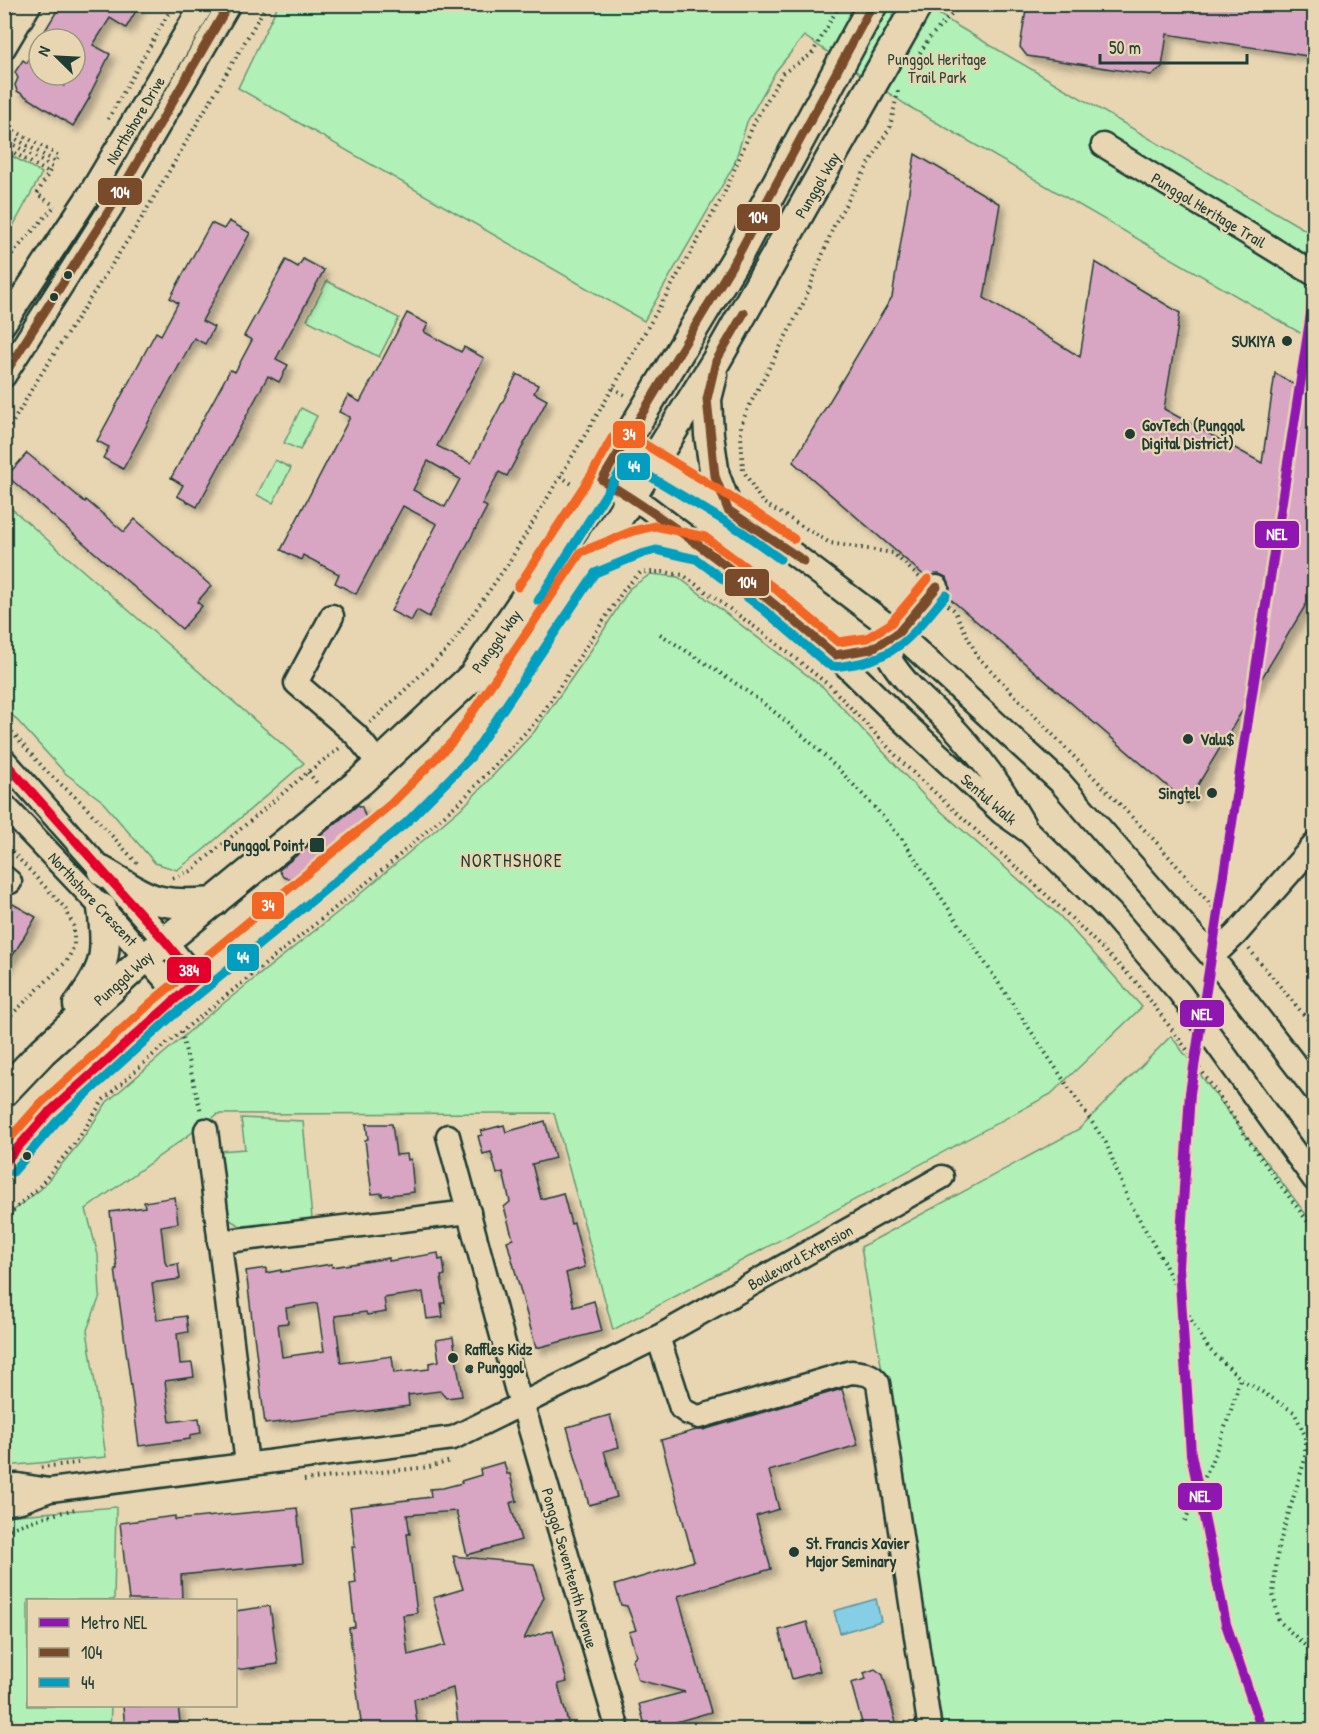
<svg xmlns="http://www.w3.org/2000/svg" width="1319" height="1734" font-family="'Patrick Hand',sans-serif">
  <defs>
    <filter id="shadow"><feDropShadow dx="5.5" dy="5.5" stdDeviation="3" flood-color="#0004"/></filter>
  </defs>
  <rect width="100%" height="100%" fill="#e8d6b3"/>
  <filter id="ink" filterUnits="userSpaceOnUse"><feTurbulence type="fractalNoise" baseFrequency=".0167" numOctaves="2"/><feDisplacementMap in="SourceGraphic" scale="12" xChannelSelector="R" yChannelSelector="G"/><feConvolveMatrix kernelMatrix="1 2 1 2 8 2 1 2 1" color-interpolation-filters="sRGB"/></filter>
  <g filter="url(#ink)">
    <g fill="#b1f0b6" stroke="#689675" stroke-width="1.5">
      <path d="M278 5H925L954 24 1314 235V341L908 106 804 36 776 71 747 122 734 165 644 321 238 88Z"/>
      <path d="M5 152 42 173 5 241Z"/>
      <path d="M327 281 399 318 379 357 307 320Z"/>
      <path d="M301 408 317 416 300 450 284 443Z"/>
      <path d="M275 460 291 468 273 503 257 495Z"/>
      <path d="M4 502 304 763 201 852 177 870 155 863 101 800 65 773 5 707Z"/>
      <path d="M651 574 678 577 824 688 927 799 1059 915 1142 1007 1051 1094 613 1330 554 1113 218 1114 86 1209 98 1255 100 1296 87 1330 106 1457 5 1466 4 1225 13 1211 41 1189 81 1141 107 1102 205 1018 347 905 466 804 534 732 588 655 630 588Z"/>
      <path d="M1171 1036 1314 1225V1729H943L861 1247 1079 1129Z"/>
      <path d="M241 1118 303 1121 312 1219 246 1229 228 1219 219 1151 245 1149Z"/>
      <path d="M116 1507 114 1600H28V1706H111L110 1729H5V1516Z"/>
    </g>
    <path fill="#85cee6" stroke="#5c949f" stroke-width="1.5" d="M876 1599 881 1621 840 1633 834 1611Z"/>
    <g fill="#d8a5c2" stroke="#1f3d34" stroke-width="1.5" fill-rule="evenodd" filter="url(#shadow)">
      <path d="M61 4H140L126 28 110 18 93 45 110 54 89 96 90 97 73 126 17 91 15 85 18 78 15 72 23 60 27 63 39 39V75H47L64 86 70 75H75V39H40Z"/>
      <path d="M1027 4H1314V57L1167 34 1162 67 1151 75 1027 56 1020 47Z"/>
      <path d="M915 154 1000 204 984 298 1080 357 1095 262 1180 313 1164 409 1262 463 1275 373 1314 397V591L1187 803 947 596 950 589 949 582 946 577 939 574 932 575 927 578 793 462 892 297Z"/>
      <path d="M229 221 250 233 202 321 214 327 205 344 194 338 123 469 103 458 109 447 97 441 156 332 161 335 178 303 170 298 211 223 224 229Z"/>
      <path d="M303 259 324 270 276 359 288 365 279 382 268 376 197 507 177 496 183 485 171 478 230 370 235 372 252 340 244 336 286 260 298 267Z"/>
      <path d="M407 313 428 324 424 332 461 352 464 347 484 358 437 446 471 463 517 374 538 385 534 393 547 400 507 476 499 472 482 504 487 507 429 617 417 610 411 621 391 611 437 524 403 506 356 594 335 583 339 574 303 555 301 560 281 550 350 417 339 412 348 395 360 402ZM428 461 460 479 445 507 413 490Z"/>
      <path d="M27 453 85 502 86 500 124 532 135 519 211 586 197 602 202 606 182 629 7 476Z"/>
      <path d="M358 805 362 807 366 819 292 880 283 877 279 870Z"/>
      <path d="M4 899 36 917 4 970Z"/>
      <path d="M545 1121 555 1158 532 1164 541 1199 563 1193 571 1224 574 1223 585 1267 566 1273 574 1307 594 1301 602 1331 536 1348 507 1241 513 1239 504 1207 510 1202 503 1172 497 1174 491 1152 483 1154 478 1136 482 1135 481 1131 504 1125 506 1132Z"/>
      <path d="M366 1124H392L396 1155 407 1154 408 1160 411 1159 414 1192 382 1196V1193L372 1194 365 1140 368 1139Z"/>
      <path d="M175 1197 178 1223 161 1226 165 1262 167 1266 178 1264 180 1279 152 1283 157 1320 186 1316 188 1332 177 1334 180 1364 192 1363 194 1377 165 1381 170 1422 199 1418 201 1433 190 1435V1439L139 1446 115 1269H117L110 1212 145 1207 144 1202Z"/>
      <path d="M438 1253 439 1260 443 1259 445 1275 441 1276 445 1303H441L443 1317 427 1319 423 1292 384 1298 386 1312 367 1315 366 1312 335 1316 341 1363 392 1356 394 1373 429 1369V1363L439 1361 436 1340 453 1337 462 1396 446 1398 440 1391 408 1395 409 1406 265 1424 246 1271 266 1268V1273L281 1270V1272L332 1264V1267L389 1258V1261ZM317 1303 324 1351 282 1357 278 1324 288 1323 286 1308Z"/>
      <path d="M842 1389 858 1445 769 1471 779 1509 756 1516 771 1569 678 1596 711 1712 662 1726 661 1720 645 1725 639 1704 685 1692 638 1680 632 1660 636 1655 629 1632 636 1630 627 1606 621 1605 615 1585 694 1561 661 1440 696 1430H703Z"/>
      <path d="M610 1415 619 1447 604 1451 617 1497 589 1505 567 1427Z"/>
      <path d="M504 1462 507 1474H510L517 1501 510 1503 521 1540 467 1555 456 1511 407 1515 410 1534H407L417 1613 403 1615 408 1655 446 1645 433 1598 463 1589 453 1556 534 1564 544 1597 524 1639 553 1630 567 1682 558 1684 570 1730H459L453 1688 414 1699 418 1730H362L349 1628 355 1627 350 1584 356 1583 352 1547H355L350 1507 431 1497 430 1489 443 1488 462 1483 461 1481 481 1475 480 1469Z"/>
      <path d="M297 1508 303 1563 181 1575 182 1600H129L120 1523 175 1516V1520Z"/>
      <path d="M270 1606 278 1664 236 1670V1611Z"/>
      <path d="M807 1622 820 1671 792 1679 779 1630Z"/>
      <path d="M875 1669 883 1675 898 1730H864L851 1683 866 1679 864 1673Z"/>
      <path d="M123 1706H178L181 1730H125Z"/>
    </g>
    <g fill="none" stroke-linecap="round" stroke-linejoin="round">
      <defs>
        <g id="minor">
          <path d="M4 48 30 4"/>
          <path d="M1103 145 1314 274"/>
          <path d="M4 324 91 192 203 4"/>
          <path d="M4 376 112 206 229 4"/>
          <path d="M622 445 651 466 728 510 783 546 898 633 1060 782 1212 957 1314 1089"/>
          <path d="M602 480 647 507 771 601 835 655 893 712 1002 813 1029 832 1110 912 1180 993 1314 1179"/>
          <path d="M332 616 296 683 356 735 380 765"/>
          <path d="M898 633 890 659C909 691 938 709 962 737 985 763 1006 793 1023 823"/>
          <path d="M835 655 871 649 898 633 937 587"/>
          <path d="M4 760 165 941 197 980"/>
          <path d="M4 805 102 908 179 995"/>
          <path d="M4 877 10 882"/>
          <path d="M1212 957 1236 934 1314 845"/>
          <path d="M206 1130 247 1464"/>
          <path d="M448 1136 516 1388 528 1422 618 1730"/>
          <path d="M219 1242 469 1212"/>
          <path d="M658 1337 681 1408 688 1413 699 1417 851 1372C863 1373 871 1373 878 1383L930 1730"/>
          <path d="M4 1486 18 1485 49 1490"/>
          <path d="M4 1504 21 1501 50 1490 453 1438 658 1337 942 1177"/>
        </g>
        <g id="major">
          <path d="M713 375 707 399 709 435 715 476 728 510"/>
          <path d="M587 563 637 542 656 538 701 548"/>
          <path d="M102 871C120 881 141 897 161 901 179 905 197 903 214 902"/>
          <path d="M78 1005C106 967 108 955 102 908"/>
          <path d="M4 1092 42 1052 146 957 361 781 473 676 545 569 602 480 737 257 873 4"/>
          <path d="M4 1164 49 1112 162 1009 399 813 462 749 620 515 716 361 918 4"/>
        </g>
      </defs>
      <use href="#minor" stroke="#1f3d34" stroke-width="27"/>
      <use href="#major" stroke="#1f3d34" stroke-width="33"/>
      <g stroke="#1f3d34" stroke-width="4" stroke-dasharray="1.5 4.5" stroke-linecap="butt">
        <path d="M920 53 929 38 962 4"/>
        <path d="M898 91 890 127 835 223 804 302 749 406 741 425V435L743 470 762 502 830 543 893 553 919 577"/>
        <path d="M108 119 174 4"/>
        <path d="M4 125 59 156 56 162 4 132"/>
        <path d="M4 139 52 167 37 194 55 206"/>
        <path d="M4 147 49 173"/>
        <path d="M4 263 54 207"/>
        <path d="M613 388 628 397"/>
        <path d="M4 437 38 379 140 221 267 4"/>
        <path d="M560 476 572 484"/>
        <path d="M948 605 954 610 978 657 1158 844 1224 920"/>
        <path d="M660 634C692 655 725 675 756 698 811 738 858 787 902 839L1106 1143 1128 1199 1164 1263 1191 1320 1209 1349 1240 1378 1294 1412 1305 1435V1459L1278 1549 1273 1594 1279 1621 1314 1654"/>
        <path d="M4 723 46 771 81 802 137 863"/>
        <path d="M370 723 448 649 508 564 613 388 723 196 755 121 783 73 812 54 840 4"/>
        <path d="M308 772 319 786"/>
        <path d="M4 843 65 908 74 927V946L67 961 4 1022"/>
        <path d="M173 878 191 871 308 772 341 747"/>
        <path d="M1249 949 1314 1027"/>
        <path d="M181 1032 201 1112"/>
        <path d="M4 1219 39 1187 79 1138 103 1100 155 1053 386 867 465 797 539 718 625 588 641 572H663L683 575 767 636 830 686 906 766 1066 913 1137 983 1188 1051 1270 1171 1314 1230"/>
        <path d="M41 1467 78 1463"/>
        <path d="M304 1480 429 1467 451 1461"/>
        <path d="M1185 1521C1206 1475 1228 1428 1240 1378"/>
        <path d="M4 1531 40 1518 75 1509"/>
      </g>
      <use href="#minor" stroke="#e8d6b3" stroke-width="22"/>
      <use href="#major" stroke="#e8d6b3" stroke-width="28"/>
      <defs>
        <g id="bus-1">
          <path d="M873 4 737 257 602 480C685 530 761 592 835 655L871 649 898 633 937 587"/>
          <path d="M744 313 716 361 707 399 715 476 728 510 804 561"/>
          <path d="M4 375 112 206 229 4"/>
        </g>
        <g id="bus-2">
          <path d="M538 601 626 462 741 531 780 559"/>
          <path d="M13 1172 58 1120 170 1018 407 822 471 757 595 573 641 554 656 550 696 559 764 610 827 664C836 669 845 665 855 664 901 656 918 628 946 595"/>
        </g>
        <g id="bus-3">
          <path d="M518 587 592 474 612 438 620 433 628 434 753 511 794 539"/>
          <path d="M4 1145 41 1103 154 1000 391 804 453 741 581 552 633 531 655 526 705 537 778 591 838 642 867 638 890 624 928 579"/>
        </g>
        <path id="bus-4" d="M4 761 165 941 197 980 49 1112 4 1163"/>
      </defs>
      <use href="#bus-1" stroke="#e8d6b3" stroke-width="14"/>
      <use href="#bus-2" stroke="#e8d6b3" stroke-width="14"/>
      <use href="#bus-3" stroke="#e8d6b3" stroke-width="14"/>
      <use href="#bus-4" stroke="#e8d6b3" stroke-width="14"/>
      <use href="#bus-1" stroke="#7a4b2a" stroke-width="9"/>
      <use href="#bus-2" stroke="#039ebf" stroke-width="9"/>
      <use href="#bus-3" stroke="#f26522" stroke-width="9"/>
      <use href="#bus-4" stroke="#e4002b" stroke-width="9"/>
      <defs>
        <path id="metro-1" d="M1262 1730 1226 1624 1191 1454 1179 1267 1190 1093 1314 295"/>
      </defs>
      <use href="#metro-1" stroke="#e8d6b3" stroke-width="15"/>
      <use href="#metro-1" stroke="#9016b2" stroke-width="10"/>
    </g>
  </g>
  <g fill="#1f3d34" stroke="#e8d6b3" stroke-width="2">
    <circle cx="68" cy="275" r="5"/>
    <circle cx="54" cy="297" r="5"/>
    <circle cx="1287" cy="341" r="6"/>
    <circle cx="1130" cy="434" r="6"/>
    <circle cx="1188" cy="739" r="6"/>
    <circle cx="1212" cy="793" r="6"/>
    <rect x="309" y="837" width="16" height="16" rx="3"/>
    <circle cx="27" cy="1156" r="5"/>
    <circle cx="453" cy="1358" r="6"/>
    <circle cx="794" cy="1552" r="6"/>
  </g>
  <g text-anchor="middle" stroke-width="4.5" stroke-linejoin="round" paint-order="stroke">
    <g font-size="16" fill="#26463a" stroke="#e8d6b3">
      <text x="937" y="65">Punggol Heritage<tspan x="937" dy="18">Trail Park</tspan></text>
    </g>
    <g font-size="16" fill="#1f3d34" stroke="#e8d6b3">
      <text transform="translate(135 120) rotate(-59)" y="6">Northshore Drive</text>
      <text transform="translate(817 185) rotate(-60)" y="6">Punggol Way</text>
      <text transform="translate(1209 210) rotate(31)" y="6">Punggol Heritage Trail</text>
      <text transform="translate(496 641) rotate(-55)" y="6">Punggol Way</text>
      <text transform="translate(989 799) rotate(41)" y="6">Sentul Walk</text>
      <text transform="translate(93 899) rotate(47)" y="6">Northshore Crescent</text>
      <text transform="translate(123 978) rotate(-42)" y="6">Punggol Way</text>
      <text transform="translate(800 1257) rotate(-29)" y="6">Boulevard Extension</text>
      <text transform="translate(570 1568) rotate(74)" y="6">Ponggol Seventeenth Avenue</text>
    </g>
    <g font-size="16" font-weight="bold" fill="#1f3d34" stroke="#e8d6b3" text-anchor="start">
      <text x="1275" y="347" text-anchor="end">SUKIYA</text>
      <text x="1142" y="431">GovTech (Punggol<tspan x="1142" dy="18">Digital District)</tspan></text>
      <text x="1200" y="745">Valu$</text>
      <text x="1200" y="799" text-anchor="end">Singtel</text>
      <text x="304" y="851" text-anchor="end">Punggol Point</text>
      <text x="465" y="1355">Raffles Kidz<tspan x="465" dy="18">@ Punggol</tspan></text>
      <text x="806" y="1549">St. Francis Xavier<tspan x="806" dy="18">Major Seminary</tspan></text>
    </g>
    <g font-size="18" letter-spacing="1.5" fill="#1f3d34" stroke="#e8d6b3">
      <text x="512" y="867">NORTHSHORE</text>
    </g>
  </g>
  <g stroke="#e8d6b3" stroke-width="2">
    <rect x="97" y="177" width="46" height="29" rx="6" fill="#7a4b2a"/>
    <rect x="736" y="203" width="45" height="29" rx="6" fill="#7a4b2a"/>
    <rect x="612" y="420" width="34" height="29" rx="6" fill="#f26522"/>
    <rect x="616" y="452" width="35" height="29" rx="6" fill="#039ebf"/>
    <rect x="1254" y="520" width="46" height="29" rx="6" fill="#9016b2"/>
    <rect x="724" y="568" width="46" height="29" rx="6" fill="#7a4b2a"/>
    <rect x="251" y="891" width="34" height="29" rx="6" fill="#f26522"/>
    <rect x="226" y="943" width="34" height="29" rx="6" fill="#039ebf"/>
    <rect x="166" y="956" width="46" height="28" rx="6" fill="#e4002b"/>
    <rect x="1179" y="999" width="46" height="29" rx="6" fill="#9016b2"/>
    <rect x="1177" y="1482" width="46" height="29" rx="6" fill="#9016b2"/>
  </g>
  <g font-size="16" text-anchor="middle" font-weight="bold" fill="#fff">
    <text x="120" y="198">104</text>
    <text x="758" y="223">104</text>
    <text x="629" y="440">34</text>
    <text x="634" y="472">44</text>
    <text x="1277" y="540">NEL</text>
    <text x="747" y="588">104</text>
    <text x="268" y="911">34</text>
    <text x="243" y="963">44</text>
    <text x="189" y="976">384</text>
    <text x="1202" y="1020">NEL</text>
    <text x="1200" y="1502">NEL</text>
  </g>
  <rect width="1319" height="1734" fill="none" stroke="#e8d6b3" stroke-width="24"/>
  <rect x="12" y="12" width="1295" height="1710" fill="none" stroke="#1f3d34" stroke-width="2" filter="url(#ink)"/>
  <rect x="27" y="1599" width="210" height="108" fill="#e8d6b3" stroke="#989980" stroke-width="1.5"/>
  <rect x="39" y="1618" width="30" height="9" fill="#9016b2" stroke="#989980" stroke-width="1.5"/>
  <text x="81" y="1629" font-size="18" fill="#1f3d34">Metro NEL</text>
  <rect x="39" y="1648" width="30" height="9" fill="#7a4b2a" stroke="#989980" stroke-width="1.5"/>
  <text x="81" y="1659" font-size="18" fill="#1f3d34">104</text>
  <rect x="39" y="1678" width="30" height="9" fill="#039ebf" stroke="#989980" stroke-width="1.5"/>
  <text x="81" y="1689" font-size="18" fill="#1f3d34">44</text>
  <g transform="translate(57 57) rotate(294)"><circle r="28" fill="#e8d6b3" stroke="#989980" stroke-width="1.5"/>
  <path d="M0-4.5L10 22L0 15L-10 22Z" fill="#1f3d34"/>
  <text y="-9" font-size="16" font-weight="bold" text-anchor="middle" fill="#1f3d34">N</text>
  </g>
  <path d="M1100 54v9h147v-9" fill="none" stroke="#1f3d34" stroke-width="3"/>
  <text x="1109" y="54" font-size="18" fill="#1f3d34" stroke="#e8d6b3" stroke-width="4.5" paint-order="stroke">50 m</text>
</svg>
